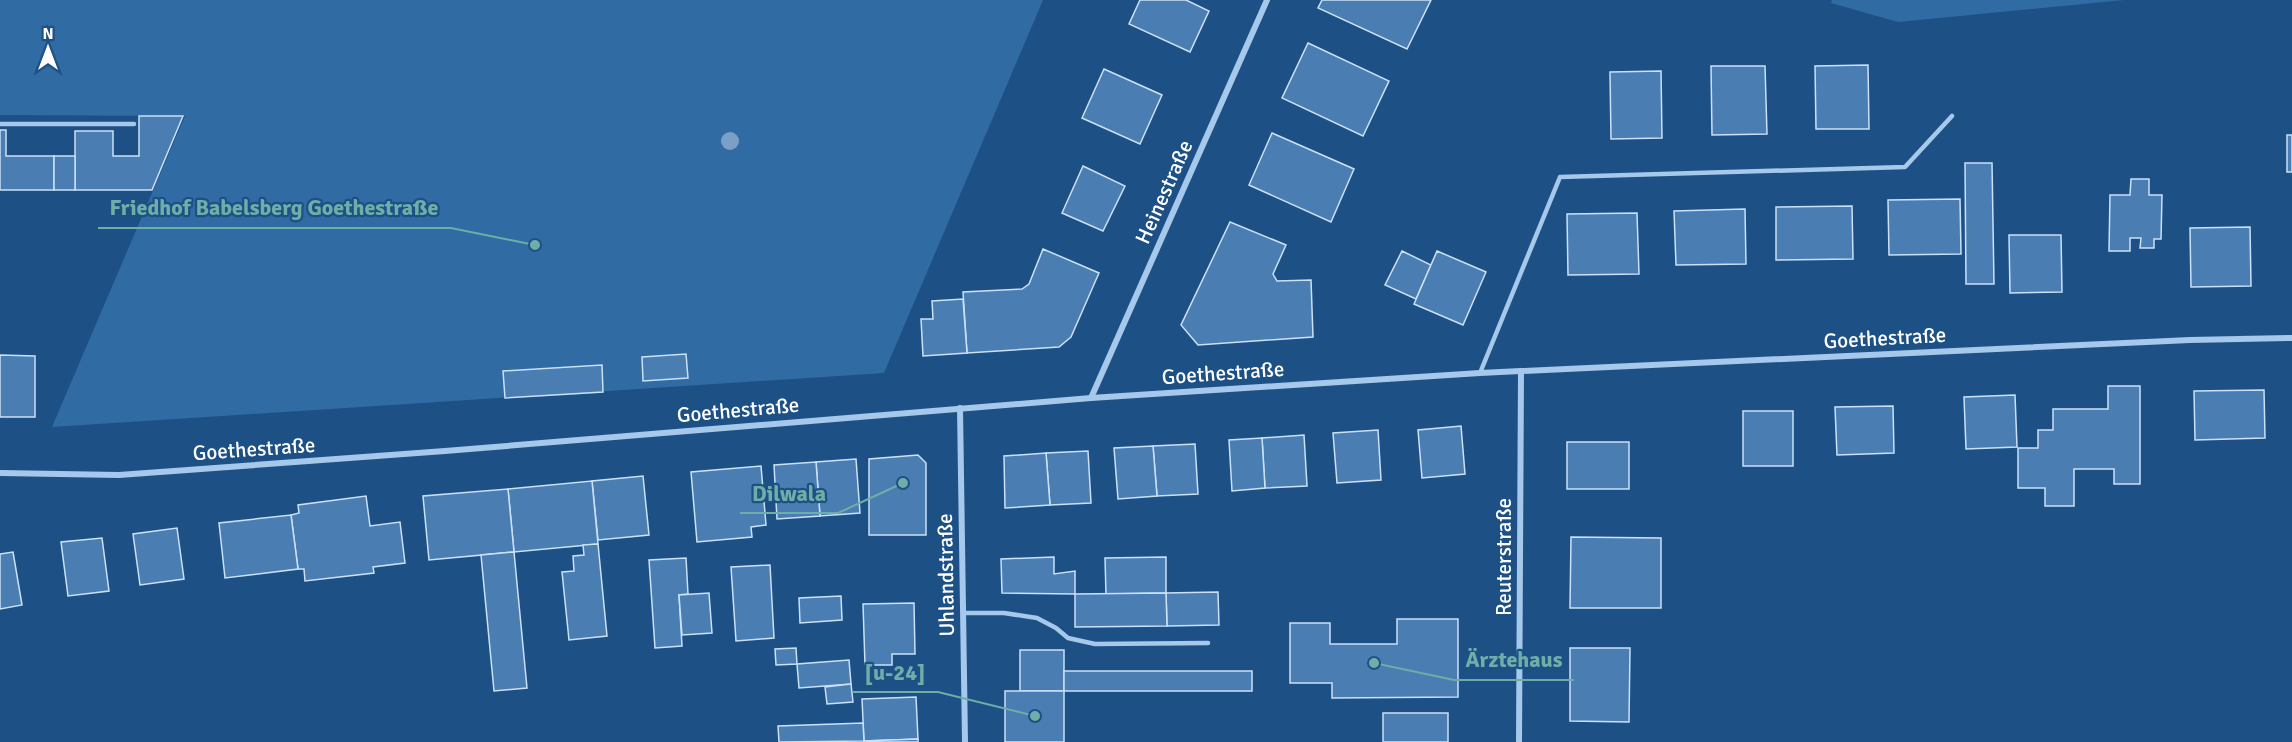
<svg xmlns="http://www.w3.org/2000/svg" width="2292" height="742" font-family="Signika,sans-serif">
  <rect width="100%" height="100%" fill="#1d5186"/>
  <g fill="#306ba4">
    <path d="M0 0H1043L884 373 52 427 185 116 0 115Z"/>
    <path d="M1832 0H2124L1898 22 1831 3Z"/>
  </g>
  <g fill="#4a7db1" stroke="#cae1f8" stroke-width="1.5">
    <path d="M1140 0H1186L1209 11 1190 52 1129 24Z"/>
    <path d="M1322 0H1431L1407 49 1318 8Z"/>
    <path d="M1308 43 1389 81 1363 136 1282 98Z"/>
    <path d="M1868 65 1869 129H1816L1815 66Z"/>
    <path d="M1711 66H1765L1767 134 1712 135Z"/>
    <path d="M1104 69 1162 95 1140 144 1082 118Z"/>
    <path d="M1661 71 1662 138 1611 139 1610 72Z"/>
    <path d="M139 116H183L152 190H75V131H113V156H139Z"/>
    <path d="M0 130H6V156H54V190H0Z"/>
    <path d="M1272 133 1354 169 1331 222 1249 185Z"/>
    <rect x="2287" y="135" width="5" height="37"/>
    <rect x="54" y="156" width="21" height="34"/>
    <path d="M1965 163H1992L1994 284H1966Z"/>
    <path d="M1083 166 1125 186 1103 231 1062 213Z"/>
    <path d="M2131 179H2149V195H2162L2161 239H2154V248H2140L2141 238H2130V251H2109L2110 195H2130Z"/>
    <path d="M1960 199 1961 254 1889 255 1888 200Z"/>
    <path d="M1852 206 1853 259 1776 260V207Z"/>
    <path d="M1745 209 1746 264 1676 265 1674 211Z"/>
    <path d="M1637 213 1639 274 1568 275 1567 214Z"/>
    <path d="M1230 222 1286 245 1273 274 1277 281 1311 280 1313 337 1198 345 1181 325Z"/>
    <path d="M2250 227 2251 286 2191 287 2190 228Z"/>
    <path d="M2009 235H2061L2062 292 2010 293Z"/>
    <path d="M1043 249 1099 273 1071 337 1059 347 967 353 963 292 1022 289 1029 284Z"/>
    <path d="M1402 251 1431 265 1416 299 1385 285Z"/>
    <path d="M1437 251 1486 272 1463 325 1414 304Z"/>
    <path d="M963 299 967 353 923 356 921 319H933L932 301Z"/>
    <path d="M686 354 688 378 643 381 642 357Z"/>
    <path d="M0 355 35 356V417H0Z"/>
    <path d="M602 365 603 392 505 398 503 371Z"/>
    <path d="M2108 386H2140V484H2114V469H2074V506H2045V488H2018V448H2038V430H2053V409H2108Z"/>
    <path d="M2264 390 2265 438 2195 440 2194 391Z"/>
    <path d="M2015 395 2017 447 1966 449 1964 397Z"/>
    <path d="M1893 406 1894 453 1837 455 1835 407Z"/>
    <rect x="1743" y="411" width="50" height="55"/>
    <path d="M1461 426 1465 474 1422 478 1418 430Z"/>
    <path d="M1378 430 1381 480 1337 483 1333 433Z"/>
    <path d="M1304 435 1307 486 1265 488 1262 438Z"/>
    <path d="M1262 438 1265 488 1232 491 1229 440Z"/>
    <rect x="1567" y="442" width="62" height="47"/>
    <path d="M1195 444 1198 494 1157 496 1153 446Z"/>
    <path d="M1153 446 1157 496 1118 499 1114 448Z"/>
    <path d="M1088 451 1091 503 1050 505 1046 453Z"/>
    <path d="M1046 453 1050 505 1005 508 1004 456Z"/>
    <path d="M918 455 926 463V535H869V459Z"/>
    <path d="M856 459 860 513 820 516 816 462Z"/>
    <path d="M816 462 820 516 777 519 774 465Z"/>
    <path d="M761 466 766 525 751 527 752 537 697 542 691 472Z"/>
    <path d="M643 476 649 535 598 540 592 481Z"/>
    <path d="M592 481 598 544 514 552 508 489Z"/>
    <path d="M508 489 514 552 429 560 423 496Z"/>
    <path d="M366 496 370 526 400 522 405 563 373 567 374 573 305 581 304 569H298L291 515 299 513 298 505Z"/>
    <path d="M291 515 298 569 225 578 219 523Z"/>
    <path d="M177 528 184 579 140 585 133 534Z"/>
    <path d="M1571 537 1661 538V608H1570Z"/>
    <path d="M102 538 109 591 68 596 61 542Z"/>
    <path d="M598 544 607 636 569 640 562 572 574 571 573 556 584 555 583 545Z"/>
    <path d="M13 552 22 605 0 609V554Z"/>
    <path d="M514 552 527 688 494 691 481 555Z"/>
    <path d="M1054 557V574L1075 571V594L1002 593 1001 559Z"/>
    <path d="M1166 557V593L1106 594 1105 558Z"/>
    <path d="M686 558 688 594 679 595 682 646 655 648 649 560Z"/>
    <path d="M770 565 774 638 736 641 731 567Z"/>
    <path d="M1218 592 1219 625 1167 626 1166 593Z"/>
    <path d="M709 593 712 633 682 635 679 595Z"/>
    <path d="M1166 593 1167 626 1075 627V594Z"/>
    <path d="M841 596 842 620 800 623 799 598Z"/>
    <path d="M914 603 915 654H892V665H865L863 604Z"/>
    <path d="M1397 619H1458V697L1332 698V683H1290V623H1330V644H1397Z"/>
    <path d="M796 648 797 664 776 665 775 649Z"/>
    <path d="M1570 648H1630L1629 722 1570 721Z"/>
    <rect x="1020" y="650" width="44" height="41"/>
    <path d="M849 660 851 684 799 688 797 664Z"/>
    <rect x="1064" y="671" width="188" height="20"/>
    <path d="M851 684 853 702 827 704 825 687Z"/>
    <rect x="1005" y="691" width="59" height="51"/>
    <path d="M916 697 918 739 864 741 862 699Z"/>
    <rect x="1383" y="713" width="65" height="29"/>
    <path d="M863 723 864 741 779 742 778 726Z"/>
    <path d="M918 739V742H864V741Z"/>
  </g>
  <g fill="none" stroke-linecap="round" stroke-linejoin="round">
    <g stroke="#a5c8eb" stroke-width="4.5">
      <path d="M0 124H134"/>
      <path d="M1480 373 1560 177 1905 167 1952 116"/>
      <path d="M963 613H1004L1037 618 1056 628 1068 638 1095 644 1208 643"/>
    </g>
    <g stroke="#a5c8eb" stroke-width="6">
      <path d="M1091 398 1267 0"/>
      <path d="M960 408 965 742"/>
      <path d="M0 473 119 475 445 451 1091 398 1480 373 2190 340 2292 338"/>
      <path d="M1519 742 1521 372"/>
    </g>
  </g>
  <circle fill="#7ca0c5" cx="730" cy="141" r="9"/>
  <g text-anchor="middle" stroke-width="4.5" stroke-linejoin="round" paint-order="stroke">
    <g font-size="21" fill="#fff" stroke="#1d5186">
      <text transform="translate(1164 192) rotate(-66)" y="7">Heinestraße</text>
      <text transform="translate(1885 338) rotate(-3)" y="7">Goethestraße</text>
      <text transform="translate(1223 373) rotate(-4)" y="7">Goethestraße</text>
      <text transform="translate(738 410) rotate(-5)" y="7">Goethestraße</text>
      <text transform="translate(254 449) rotate(-4)" y="7">Goethestraße</text>
      <text transform="translate(1504 557) rotate(-90)" y="7">Reuterstraße</text>
      <text transform="translate(946 575) rotate(-91)" y="7">Uhlandstraße</text>
    </g>
  </g>
  <path fill="none" stroke="#6fada8" stroke-width="2" d="M535 245L451 228H98M903 483L838 513H740M1374 663L1454 680H1574M1035 716L938 692H853"/>
  <g fill="#6fada8" stroke="#1d5186" stroke-width="2">
    <circle cx="535" cy="245" r="6"/>
    <circle cx="903" cy="483" r="6"/>
    <circle cx="1374" cy="663" r="6"/>
    <circle cx="1035" cy="716" r="6"/>
  </g>
  <g font-size="22" text-anchor="middle" font-weight="bold" fill="#6fada8" stroke="#1d5186" stroke-width="4.5" stroke-linejoin="round" paint-order="stroke">
    <text x="274" y="215">Friedhof Babelsberg Goethestraße</text>
    <text x="789" y="501">Dilwala</text>
    <text x="1514" y="667">Ärztehaus</text>
    <text x="895" y="680">[u-24]</text>
  </g>
  <g transform="translate(48 48)" stroke="#1d5186" stroke-width="4.5" paint-order="stroke">
  <path d="M0-4.5L10 22L0 15L-10 22Z" fill="#ffffff"/>
  <text y="-9" font-size="16" font-weight="bold" text-anchor="middle" fill="#ffffff">N</text>
  </g>
</svg>
